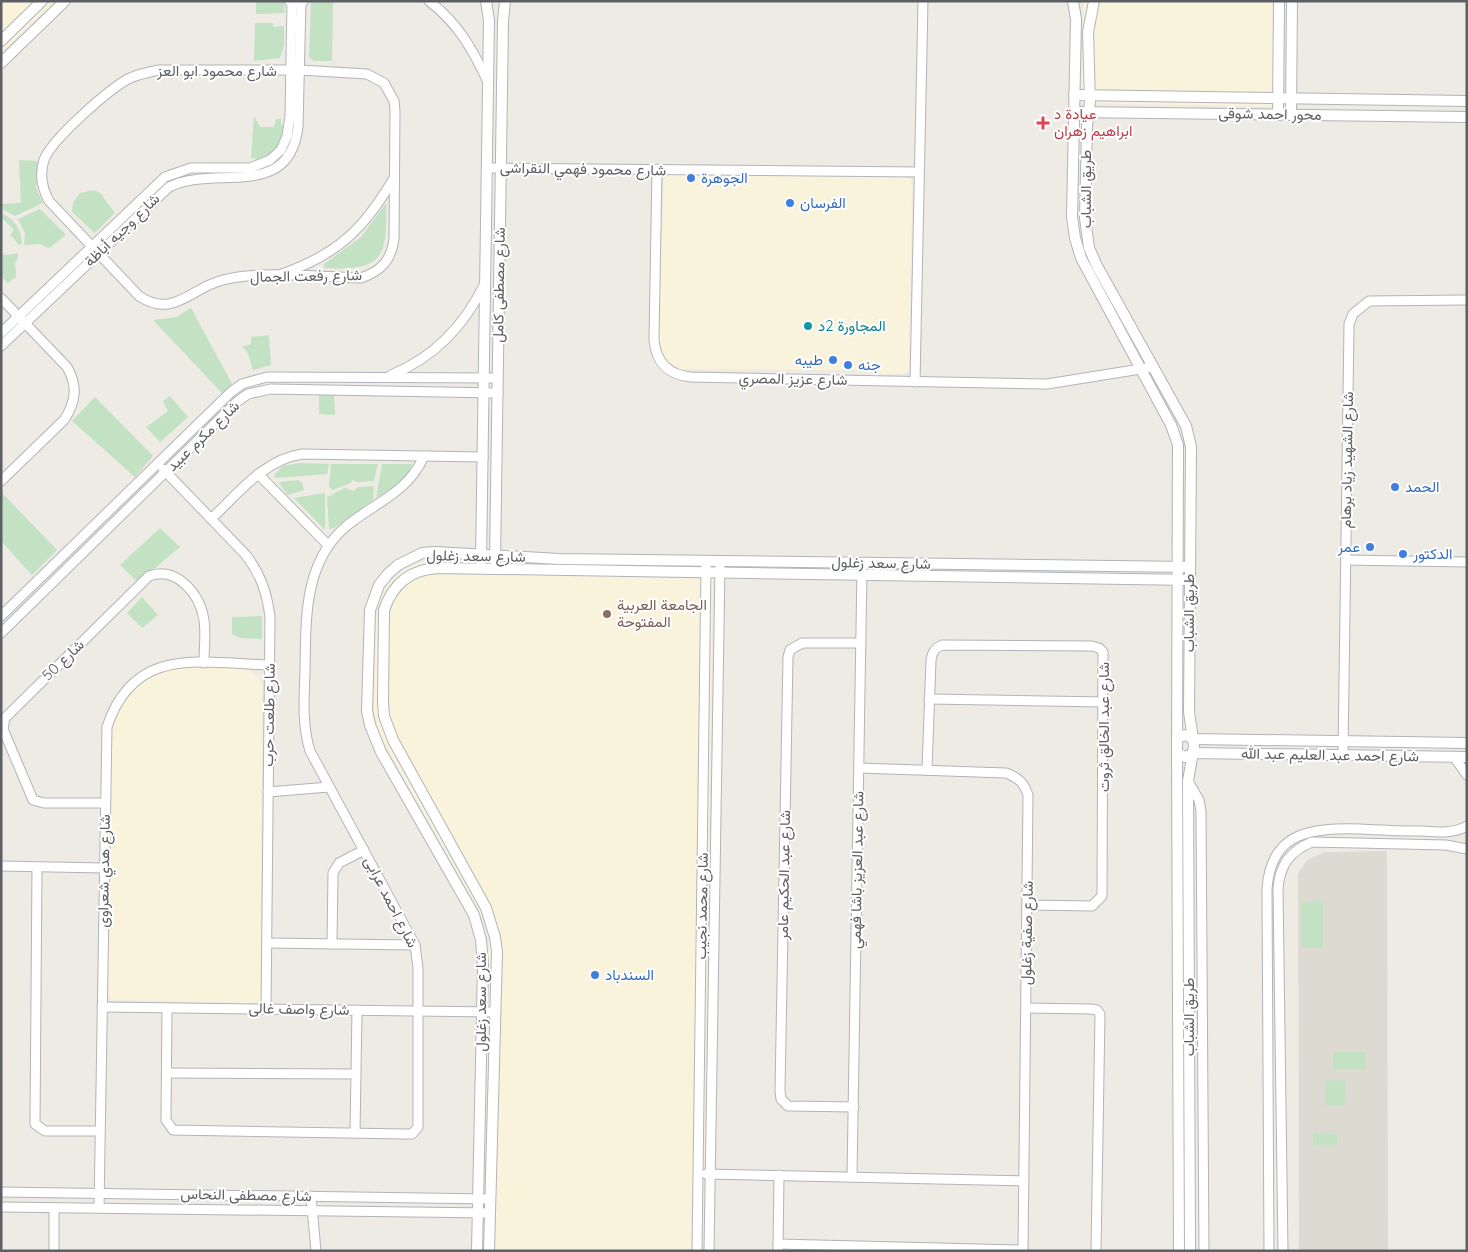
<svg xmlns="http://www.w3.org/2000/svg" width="1468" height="1252" font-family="Quicksand,Vazirmatn,sans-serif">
  <rect width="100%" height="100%" fill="#edebe4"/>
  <g fill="#faf3dc">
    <path d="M1 1H55L1 53Z"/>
    <path d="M1084 1H1285L1283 107 1081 103Z"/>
    <path d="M670 174 901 176 909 178 912 186 909 371 902 374H879V370L679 369 668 362 661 353 658 341 664 180Z"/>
    <path d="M432 560 713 567 703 1251H482L489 934 480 912 384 743 378 729 374 710 376 617 379 602 388 584 399 573 412 565Z"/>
    <path d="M201 666 246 668 259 678 262 686 261 1003 112 1000 108 994 110 745 114 716 129 691 153 674 168 669Z"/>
  </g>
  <path fill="#dddad2" d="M1387 851 1388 1251H1299L1298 874 1307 860 1325 852Z"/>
  <g fill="#c3e2c3">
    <path d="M256 1H284L285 13 256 14Z"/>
    <path d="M311 1H333L332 61H314L309 57Z"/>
    <path d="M255 23H273V27L284 26V45L280 58 254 61Z"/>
    <path d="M254 116 260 127H274L276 119H281V125L288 126 275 154 258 162 257 159 251 158Z"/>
    <path d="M19 160 38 161 36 188 43 203 15 216 1 208V204L21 203Z"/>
    <path d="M94 190 100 193 115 213 95 233 72 212 73 203 80 193Z"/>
    <path d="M386 203C388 259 381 271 324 268V264L361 237Z"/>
    <path d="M40 209 66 235 49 248 40 244 24 245 25 233 18 219Z"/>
    <path d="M1 213C15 219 21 229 22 244L19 245 10 235 14 230 3 219 1 220Z"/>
    <path d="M18 253 17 261H15L16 277 8 283 1 276V254L7 255Z"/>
    <path d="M191 308 233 386 222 393 153 320 177 317Z"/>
    <path d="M269 335 271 365 253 370 247 351 242 347 251 344V337Z"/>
    <path d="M319 394H334L335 415 319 414Z"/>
    <path d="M170 396 188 417 160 442 146 427 168 411 163 401Z"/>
    <path d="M95 397 153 456 135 477 72 421Z"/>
    <path d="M299 463 329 464 327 474 276 478 274 475 283 466Z"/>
    <path d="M331 464H378L374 481 357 482 353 480 349 484 333 490 329 487Z"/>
    <path d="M382 464H412C406 481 390 489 376 498Z"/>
    <path d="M298 480 302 483 304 490 287 495 279 482Z"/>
    <path d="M374 486 373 500 334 528 329 529 327 497 345 488 354 491 358 487Z"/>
    <path d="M1 492 57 550 32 575 1 541Z"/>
    <path d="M325 493V528L324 529 294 498Z"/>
    <path d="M160 528 180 547 138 582 120 565Z"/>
    <path d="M142 597 158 615 142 628 127 613Z"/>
    <path d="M262 616V639L240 638 232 634V617Z"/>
    <path d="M1302 901 1323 902V948H1301Z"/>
    <rect x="1333" y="1052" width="32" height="17"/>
    <path d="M1326 1080 1346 1081 1345 1106H1325Z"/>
    <path d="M1313 1133 1337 1134V1146L1313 1145Z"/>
  </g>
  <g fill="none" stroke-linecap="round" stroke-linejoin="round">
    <defs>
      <g id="minor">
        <path d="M429 1C458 23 473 50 488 82"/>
        <path d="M159 70H300L367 74 384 83 394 101 395 111 394 239C391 261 381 271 361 278 320 277 262 270 223 280 190 288 174 319 139 296L49 201C42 188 39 175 44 160 51 140 110 88 130 78 139 74 149 72 159 70Z"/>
        <path d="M487 168 919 172"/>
        <path d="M657 169 654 340C656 362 668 375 691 377L1047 384 1153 367"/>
        <path d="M282 274C338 254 364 229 394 178"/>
        <path d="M1 298 67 367C78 386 76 402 64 420L1 481"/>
        <path d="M1 333 165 177 191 168H250L270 160 281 150 287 136 290 116 292 1"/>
        <path d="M1 346 169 187C214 164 289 202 298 127L301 1"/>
        <path d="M391 375C435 357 465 325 485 283"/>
        <path d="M915 382 923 1"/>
        <path d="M163 469 246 555C261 575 267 593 270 617L266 1009"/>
        <path d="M258 474 328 545"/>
        <path d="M211 519C238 494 263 460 302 454L483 457"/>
        <path d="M1346 560 1467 562"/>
        <path d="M1 616 231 392 242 384 267 377 498 378"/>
        <path d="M1 633 238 401 248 394 271 389 498 393"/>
        <path d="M929 699 1105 702"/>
        <path d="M1343 755 1349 324 1353 314 1369 301 1467 300"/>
        <path d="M1454 757 1467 775"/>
        <path d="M859 768 1006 773C1019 778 1024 783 1028 795L1023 1251"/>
        <path d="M927 770 931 660C932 652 935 648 942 645L1092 646 1099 648 1103 652 1102 896 1092 906 1027 905"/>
        <path d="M1188 781 1199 800 1201 811 1204 1251"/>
        <path d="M268 792 329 787"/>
        <path d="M105 803H44L33 800 3 729 5 718 149 576C177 566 200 594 204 620 206 634 204 649 204 663"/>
        <path d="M1 866 104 868"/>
        <path d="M37 867 35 1124 45 1131H100"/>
        <path d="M267 943 415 945"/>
        <path d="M332 944 333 873 339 863 364 850"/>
        <path d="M102 1007 495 1012"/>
        <path d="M167 1008 166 1120 173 1130 407 1134H412L418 1127V968L415 945 310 751C302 725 304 699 305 672 306 622 303 566 343 529 372 503 407 495 424 456"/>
        <path d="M1026 1008 1091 1009 1097 1010 1100 1014 1096 1251"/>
        <path d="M167 1073 356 1074"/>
        <path d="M854 1107 788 1106 781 1099 780 1091 788 657 790 650 802 643H861"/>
        <path d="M355 1133 357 1010"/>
        <path d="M706 1174 1024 1181"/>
        <path d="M852 1177 862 568"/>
        <path d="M1 1192 490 1199"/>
        <path d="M311 1196 316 1251"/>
        <path d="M1 1207 490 1213"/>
        <path d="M99 1208 107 727C134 645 200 663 269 665"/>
        <path d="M778 1244 1023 1250"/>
        <path d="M54 1251V1208"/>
        <path d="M697 1251 706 566"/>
        <path d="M709 1251 720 566"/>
        <path d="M778 1251 779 1175"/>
        <path d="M1269 1251 1267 889C1271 830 1313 828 1361 829 1382 830 1402 831 1422 831 1437 832 1453 834 1467 826"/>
        <path d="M1283 1251 1278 888C1280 865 1290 851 1312 842L1446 845 1467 849"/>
      </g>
      <g id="tertiary">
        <path d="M290 1 292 4"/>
        <path d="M1073 1 1076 19 1072 217 1075 238 1081 258 1171 425 1178 445 1177 753 1179 1251"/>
        <path d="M1094 1 1088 32 1090 102 1087 126 1085 218 1089 248 1097 266 1186 426 1191 447 1189 712 1194 746 1188 781 1190 1251"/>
        <path d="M301 3 303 1"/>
        <path d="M1 41 42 1"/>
        <path d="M1 63 65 1"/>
        <path d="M1074 95 1467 101"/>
        <path d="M1074 112 1467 117"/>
        <path d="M1278 115 1279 1"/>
        <path d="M1291 115 1292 1"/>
        <path d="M495 561 503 21 505 1"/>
        <path d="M481 562 489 20 486 1"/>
        <path d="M1177 738 1185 735 1194 739 1467 743"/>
        <path d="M1177 753 1185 757 1194 753 1467 757"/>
        <path d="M477 1251 483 966 481 940 474 915 381 752 370 725 367 711 370 610 379 585 388 574 398 565 422 553 436 552 559 559 1190 567"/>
        <path d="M489 1251 497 952 495 937 486 908 393 740 384 716 383 703 384 610C393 583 411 569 439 568L1190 580"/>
      </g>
    </defs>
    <use href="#minor" stroke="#b1b4b8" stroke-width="11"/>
    <use href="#tertiary" stroke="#b1b4b8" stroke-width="12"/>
    <use href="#minor" stroke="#fff" stroke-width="9"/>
    <use href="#tertiary" stroke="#fff" stroke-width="10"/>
  </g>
  <path fill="#e0444e" stroke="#fff" stroke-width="2" d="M1040.5 115.5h5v5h5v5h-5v5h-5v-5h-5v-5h5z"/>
  <g fill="#3f7fe0" stroke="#fff" stroke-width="2">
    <circle cx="691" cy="178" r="5"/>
    <circle cx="790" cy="203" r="5"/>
    <circle cx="833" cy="360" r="5"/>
    <circle cx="848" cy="365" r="5"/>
    <circle cx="1395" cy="487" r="5"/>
    <circle cx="1370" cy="547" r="5"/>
    <circle cx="1403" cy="554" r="5"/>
    <circle cx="595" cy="975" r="5"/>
  </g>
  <circle fill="#0f9aa8" stroke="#fff" stroke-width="2" cx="808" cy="326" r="5"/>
  <circle fill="#8d6e63" stroke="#fff" stroke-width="2" cx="607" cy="614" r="5"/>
  <g text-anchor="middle" stroke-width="4" stroke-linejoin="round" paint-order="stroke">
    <g font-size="15" fill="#5c5f63" stroke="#fff">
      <text x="217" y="76">شارع محمود ابو العز</text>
      <text transform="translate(1270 114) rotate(1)" y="5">محور احمد شوقى</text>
      <text transform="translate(583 169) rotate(1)" y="5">شارع محمود فهمي النقراشى</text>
      <text transform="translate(1086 189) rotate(-90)" y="5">طريق الشباب</text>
      <text transform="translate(122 230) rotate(-44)" y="5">شارع وجيه أباظة</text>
      <text transform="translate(306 276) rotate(-1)" y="5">شارع رفعت الجمال</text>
      <text transform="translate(499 285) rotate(-89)" y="5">شارع مصطفى كامل</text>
      <text transform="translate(793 379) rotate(1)" y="5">شارع عزيز المصري</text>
      <text transform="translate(203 436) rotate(-44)" y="5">شارع مكرم عبيد</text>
      <text transform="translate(1347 460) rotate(-89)" y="5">شارع الشهيد زياد برهام</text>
      <text transform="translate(476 556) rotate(1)" y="5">شارع سعد زغلول</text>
      <text transform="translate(881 563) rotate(1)" y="5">شارع سعد زغلول</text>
      <text transform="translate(1189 613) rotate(-90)" y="5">طريق الشباب</text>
      <text transform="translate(63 660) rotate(-44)" y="5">شارع 50</text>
      <text transform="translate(269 715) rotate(-89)" y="5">شارع طلعت حرب</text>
      <text transform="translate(1104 727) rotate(-90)" y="5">شارع عبد الخالق ثروت</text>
      <text transform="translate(1330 755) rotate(1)" y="5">شارع احمد عبد العليم عبد الله</text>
      <text transform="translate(857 870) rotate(-89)" y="5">شارع عبد العزيز باشا فهمي</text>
      <text transform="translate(104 871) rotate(-89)" y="5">شارع هدي شعراوى</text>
      <text transform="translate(784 875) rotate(-89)" y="5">شارع عبد الحكيم عامر</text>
      <text transform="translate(391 902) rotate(63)" y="5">شارع احمد عرابى</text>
      <text transform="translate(702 906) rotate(-89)" y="5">شارع محمد نجيب</text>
      <text transform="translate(1027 933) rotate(-89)" y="5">شارع صفية زغلول</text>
      <text transform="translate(481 1002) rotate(-90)" y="5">شارع سعد زغلول</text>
      <text transform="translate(299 1009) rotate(1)" y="5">شارع واصف غالى</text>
      <text transform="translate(1189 1017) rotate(-90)" y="5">طريق الشباب</text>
      <text transform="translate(246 1195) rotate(1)" y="5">شارع مصطفى النحاس</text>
    </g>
    <g font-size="15" fill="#be3a42" stroke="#fff" text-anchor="start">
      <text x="1054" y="119">عيادة د<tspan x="1054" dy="17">ابراهيم زهران</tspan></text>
    </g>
    <g font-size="15" fill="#366cbe" stroke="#fff" text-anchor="start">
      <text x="701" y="183">الجوهرة</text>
      <text x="800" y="208">الفرسان</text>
      <text x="823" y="365" text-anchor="end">طيبه</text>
      <text x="858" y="370">جنه</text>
      <text x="1405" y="492">الحمد</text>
      <text x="1360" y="552" text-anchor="end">عمر</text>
      <text x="1413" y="559">الدكتور</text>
      <text x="605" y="980">السندباد</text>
    </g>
    <g font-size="15" fill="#0d838f" stroke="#fff" text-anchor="start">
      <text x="818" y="331">المجاورة 2د</text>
    </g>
    <g font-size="15" fill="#785e54" stroke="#fff" text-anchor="start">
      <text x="617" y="610">الجامعة العربية<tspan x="617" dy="17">المفتوحة</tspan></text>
    </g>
  </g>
  <rect width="1468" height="1252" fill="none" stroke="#5c5f63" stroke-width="5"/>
</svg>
